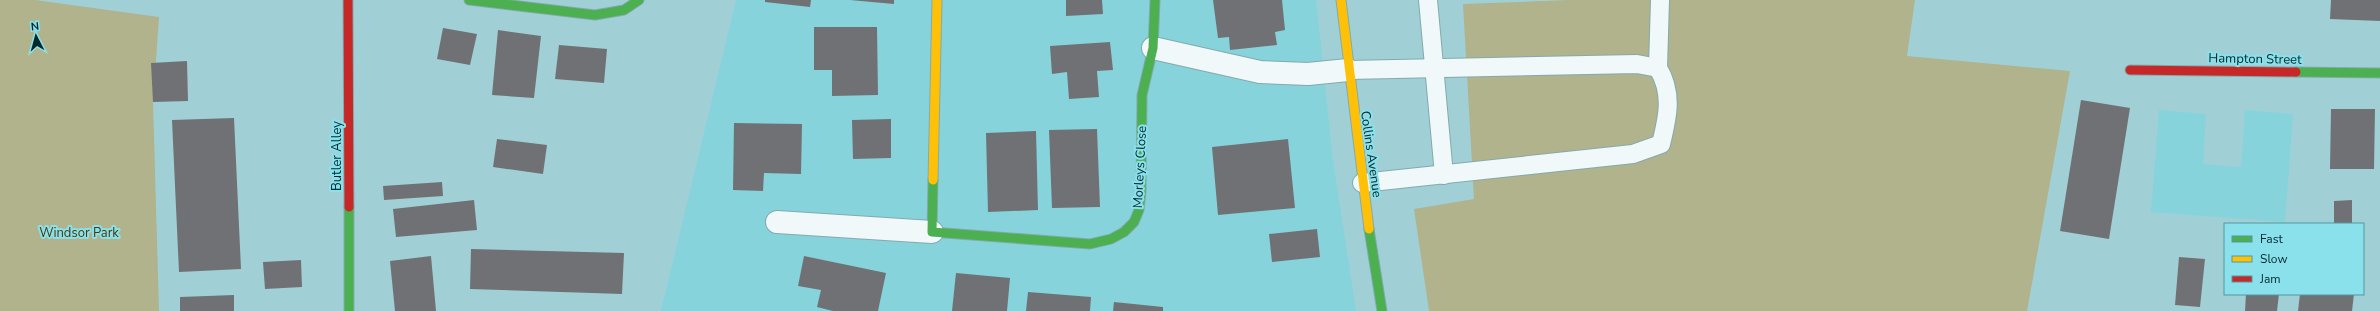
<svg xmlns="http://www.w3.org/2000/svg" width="2380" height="311" font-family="'Nunito Sans',sans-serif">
  <rect width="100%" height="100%" fill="#a0d0d5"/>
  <g fill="#86d3dc">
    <path d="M736 0H1316L1333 160 1356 311H661Z"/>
    <path d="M2159 110 2206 114 2203 164 2241 167 2245 110 2293 114 2285 222 2151 212Z"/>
  </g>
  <g fill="#b0b38b">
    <path d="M0 0H35L159 17 153 102 159 311H0Z"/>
    <path d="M1570 0H1915L1907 56 2070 71 2027 311H1429L1414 209 1474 199 1463 4Z"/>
  </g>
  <g fill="#707175">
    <path d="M765 0H811L810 7 765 2Z"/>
    <path d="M850 0H894V4Z"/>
    <path d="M1066 0H1102L1103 14 1066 16Z"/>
    <path d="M1213 0H1282L1285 30 1275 32 1277 45 1230 50 1229 37 1218 38Z"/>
    <path d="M2331 0H2380V21L2330 19Z"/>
    <path d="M814 27H877L878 95 832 96V70H814Z"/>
    <path d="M443 28 477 34 470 65 437 59Z"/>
    <path d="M498 30 541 36 534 98 492 95Z"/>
    <path d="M1110 42 1113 70 1097 71 1099 97 1069 99 1067 72 1052 74 1050 46Z"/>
    <path d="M559 45 607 49 604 83 555 79Z"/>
    <path d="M187 61 188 101 153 102 151 63Z"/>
    <path d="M2081 100 2130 108 2109 239 2060 231Z"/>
    <path d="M2331 109H2375L2374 169H2330Z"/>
    <path d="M234 118 241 269 179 272 172 120Z"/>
    <path d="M891 119V158L853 159 852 120Z"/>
    <path d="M734 123 802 124 801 174 764 173 763 191 733 190Z"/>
    <path d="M1097 129 1100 207 1052 208 1049 130Z"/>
    <path d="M1036 131 1038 210 988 212 986 133Z"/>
    <path d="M497 139 547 145 543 174 493 167Z"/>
    <path d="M1288 139 1295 208 1218 215 1212 147Z"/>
    <path d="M442 182 443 196 384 200 383 186Z"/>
    <path d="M474 200 477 230 396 237 393 209Z"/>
    <path d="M2352 200V224H2334V201Z"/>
    <path d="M1317 229 1320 257 1272 262 1269 234Z"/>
    <path d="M471 249 624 253 622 294 470 289Z"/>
    <path d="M431 256 436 311H395L390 261Z"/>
    <path d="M804 256 886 273 878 311H833L817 307 821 290 798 286Z"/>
    <path d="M2179 257 2205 259 2200 307 2175 305Z"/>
    <path d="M301 260 302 287 265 289 263 262Z"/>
    <path d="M956 273 1010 278 1007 311H952Z"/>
    <path d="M1028 292 1091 297 1090 311H1026Z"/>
    <path d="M2246 294H2279L2277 311H2245Z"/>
    <path d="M2300 294H2354L2352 311H2298Z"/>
    <path d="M234 295V311H180V297Z"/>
    <path d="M1114 302 1163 307V311H1113Z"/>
  </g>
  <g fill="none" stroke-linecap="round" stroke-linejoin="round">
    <defs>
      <g id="lane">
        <path d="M1428 0 1444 175"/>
        <path d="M1658 68 1660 0"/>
        <path d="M1348 70 1637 64 1658 68C1673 93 1668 116 1661 144L1633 154 1362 183"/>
      </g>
      <g id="street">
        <path d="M1153 48 1260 72 1308 74 1348 70"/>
        <path d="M777 222 932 232"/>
      </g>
      <g id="fast">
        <path d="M469 0 595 15 624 10 639 0"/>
        <path d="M2296 72 2380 73"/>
        <path d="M933 180 932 232 1090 244 1111 239 1124 232 1134 222 1139 210 1141 192 1142 95 1153 48 1155 0"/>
        <path d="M349 207V311"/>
        <path d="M1369 229 1382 311"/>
      </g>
      <g id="slow">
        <path d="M1341 0 1369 229"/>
        <path d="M933 180 937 0"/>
      </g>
      <g id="jam">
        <path d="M348 0 349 207"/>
        <path d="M2130 70 2296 72"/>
      </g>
    </defs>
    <use href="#lane" stroke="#83aaae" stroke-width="20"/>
    <use href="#street" stroke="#83aaae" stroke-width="24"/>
    <use href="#fast" stroke="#83aaae" stroke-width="11"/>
    <use href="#slow" stroke="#83aaae" stroke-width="11"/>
    <use href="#jam" stroke="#83aaae" stroke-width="11"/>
    <use href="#lane" stroke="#f1f8f9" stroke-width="18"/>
    <use href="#street" stroke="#f1f8f9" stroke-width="22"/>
    <use href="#fast" stroke="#4caf50" stroke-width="9"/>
    <use href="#slow" stroke="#ffc107" stroke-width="9"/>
    <use href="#jam" stroke="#c62828" stroke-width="9"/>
  </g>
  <g text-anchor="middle" stroke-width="4" stroke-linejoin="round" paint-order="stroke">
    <g font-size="13" fill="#01292d" stroke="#8ae1eb">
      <text transform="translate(2255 58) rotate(1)" y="5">Hampton Street</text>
      <text transform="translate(1372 154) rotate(82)" y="5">Collins Avenue</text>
      <text transform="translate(336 156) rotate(-90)" y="5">Butler Alley</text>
      <text transform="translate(1139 167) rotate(-87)" y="5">Morleys Close</text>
    </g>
    <g font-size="13" fill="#4a380a" stroke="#8ae1eb">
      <text x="79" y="237">Windsor Park</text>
    </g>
  </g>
  <rect x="2224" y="223" width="140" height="72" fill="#8ae1eb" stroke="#53979f"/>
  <rect x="2232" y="236" width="20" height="6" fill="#4caf50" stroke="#53979f"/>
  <text x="2260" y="243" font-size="12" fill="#01292d">Fast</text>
  <rect x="2232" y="256" width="20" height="6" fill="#ffc107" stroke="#53979f"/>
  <text x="2260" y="263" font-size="12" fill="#01292d">Slow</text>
  <rect x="2232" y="276" width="20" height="6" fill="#c62828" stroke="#53979f"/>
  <text x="2260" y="283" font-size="12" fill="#01292d">Jam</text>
  <g transform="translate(36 36) rotate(354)" stroke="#8ae1eb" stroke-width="3" paint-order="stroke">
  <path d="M0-3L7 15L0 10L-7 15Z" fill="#01292d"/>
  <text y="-6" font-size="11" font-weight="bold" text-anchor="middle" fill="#01292d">N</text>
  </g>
</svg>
